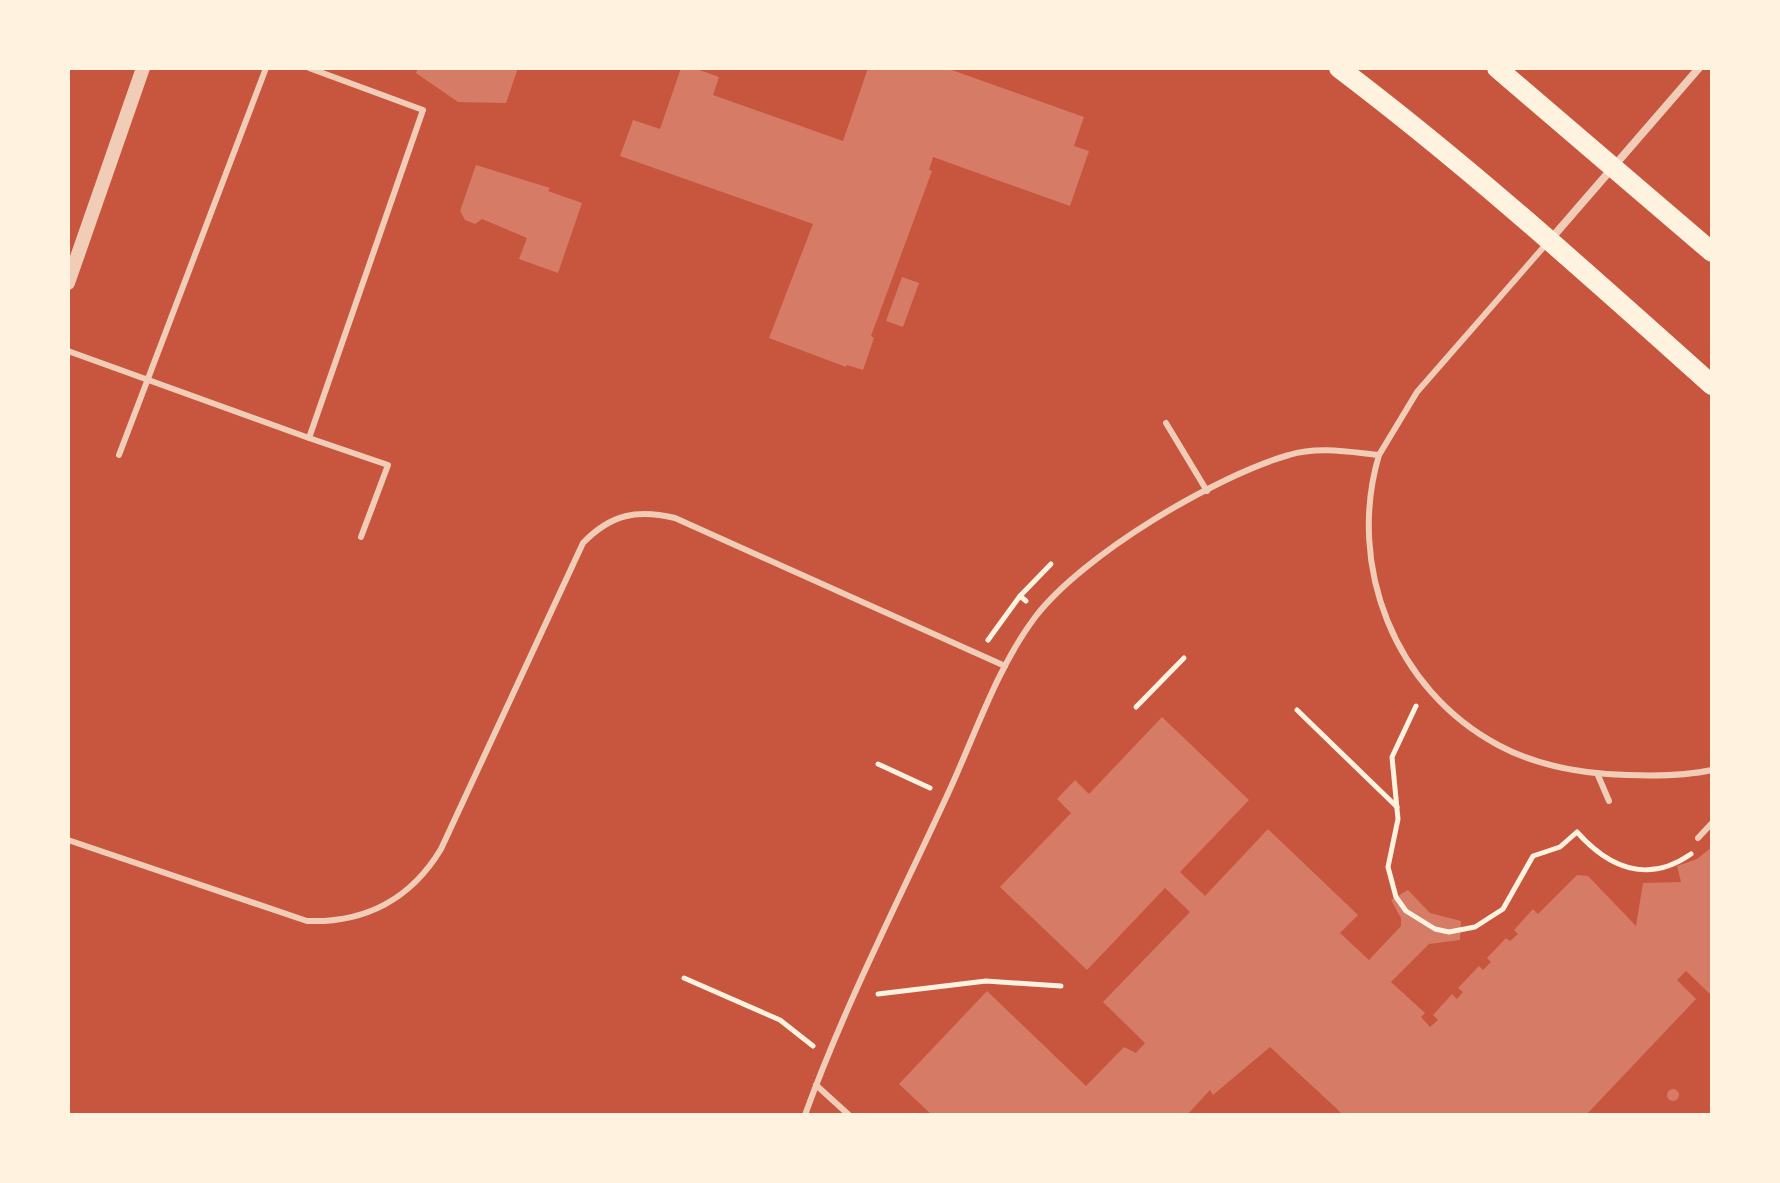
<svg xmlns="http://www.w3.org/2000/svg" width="1780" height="1183" font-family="'Sofia Sans Condensed',sans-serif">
  <rect width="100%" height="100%" fill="#c8553d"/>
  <g fill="#d67c66">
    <path d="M418 68H518L506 103 458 102 416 73Z"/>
    <path d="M681 68H694L719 77 713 95 843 141 868 68H946L1084 117 1074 146 1089 151 1070 206 933 157 929 170 932 171 871 336 874 338 863 370 847 365 846 367 769 338 813 224 620 156 633 120 660 129Z"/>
    <path d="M476 165 550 188 548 191 582 203 558 273 519 259 527 238 482 219 475 224 465 220 460 211Z"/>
    <path d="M902 277 919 283 903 327 886 321Z"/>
    <path d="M1162 717 1249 800 1180 872 1205 896 1268 829 1358 915 1340 933 1369 960 1401 926V918L1391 900 1408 890 1430 913 1461 921 1460 940 1429 944 1391 982 1425 1013 1421 1017 1430 1027 1438 1020 1433 1015 1452 994 1457 999 1463 992 1458 988 1479 966 1483 970 1491 962 1487 958 1506 938 1510 941 1518 934 1514 930 1533 909 1538 914 1577 875 1588 876 1636 926 1643 883 1681 882 1677 866 1697 859 1712 847V996L1686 971 1677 980 1696 999 1586 1115H1339L1341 1113 1336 1108 1270 1047 1213 1095 1210 1090 1187 1115H932L899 1084 987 991 1086 1086 1124 1047 1136 1053 1145 1043 1103 1002 1190 912 1165 888 1087 970 1000 887 1071 813 1057 799 1075 780 1089 794Z"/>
    <circle cx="1673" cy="1095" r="6"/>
  </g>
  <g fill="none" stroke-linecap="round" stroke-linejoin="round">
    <g stroke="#fff3e0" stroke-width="5">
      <path d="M1020 596 1051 564"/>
      <path d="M988 640 1020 596 1026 601"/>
      <path d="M1416 706 1392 757 1398 819 1388 867 1396 897 1406 911 1435 929 1449 932 1475 927 1503 909 1533 856 1560 847 1577 832C1609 868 1648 884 1691 854"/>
      <path d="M1136 707 1184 658"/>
      <path d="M1297 710 1397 807"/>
      <path d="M878 764 930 788"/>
      <path d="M684 978 780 1020 813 1046"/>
      <path d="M878 994 986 981 1061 986"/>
    </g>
    <g stroke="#f1ccb7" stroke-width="6">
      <path d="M68 351 309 438 423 110 309 68"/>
      <path d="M1166 423 1207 491"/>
      <path d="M309 438 388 465 361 537"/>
      <path d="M119 455 266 68"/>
      <path d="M1379 455C1346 566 1395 690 1498 745 1537 766 1584 774 1628 775 1655 776 1685 776 1712 770"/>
      <path d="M1597 773 1609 801"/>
      <path d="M1698 838 1712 823"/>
      <path d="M68 840 307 921C365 923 411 899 441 849L583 543C611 514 637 509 675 518L1005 666"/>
      <path d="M816 1085 849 1115"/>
      <path d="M805 1115C844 1007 897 904 945 800 974 739 995 670 1036 616 1083 555 1215 476 1289 455 1318 446 1350 452 1379 455L1417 392 1548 242"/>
    </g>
    <path stroke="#f1ccb7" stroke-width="8" d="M1550 240 1699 68"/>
    <path stroke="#f1ccb7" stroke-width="14" d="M68 283 143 68"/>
    <g stroke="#fff3e0" stroke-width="20">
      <path d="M1339 68C1470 167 1590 276 1712 385"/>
      <path d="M1497 68 1712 252"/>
    </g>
  </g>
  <rect width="1780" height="1183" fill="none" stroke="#fff3e0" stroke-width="140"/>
</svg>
